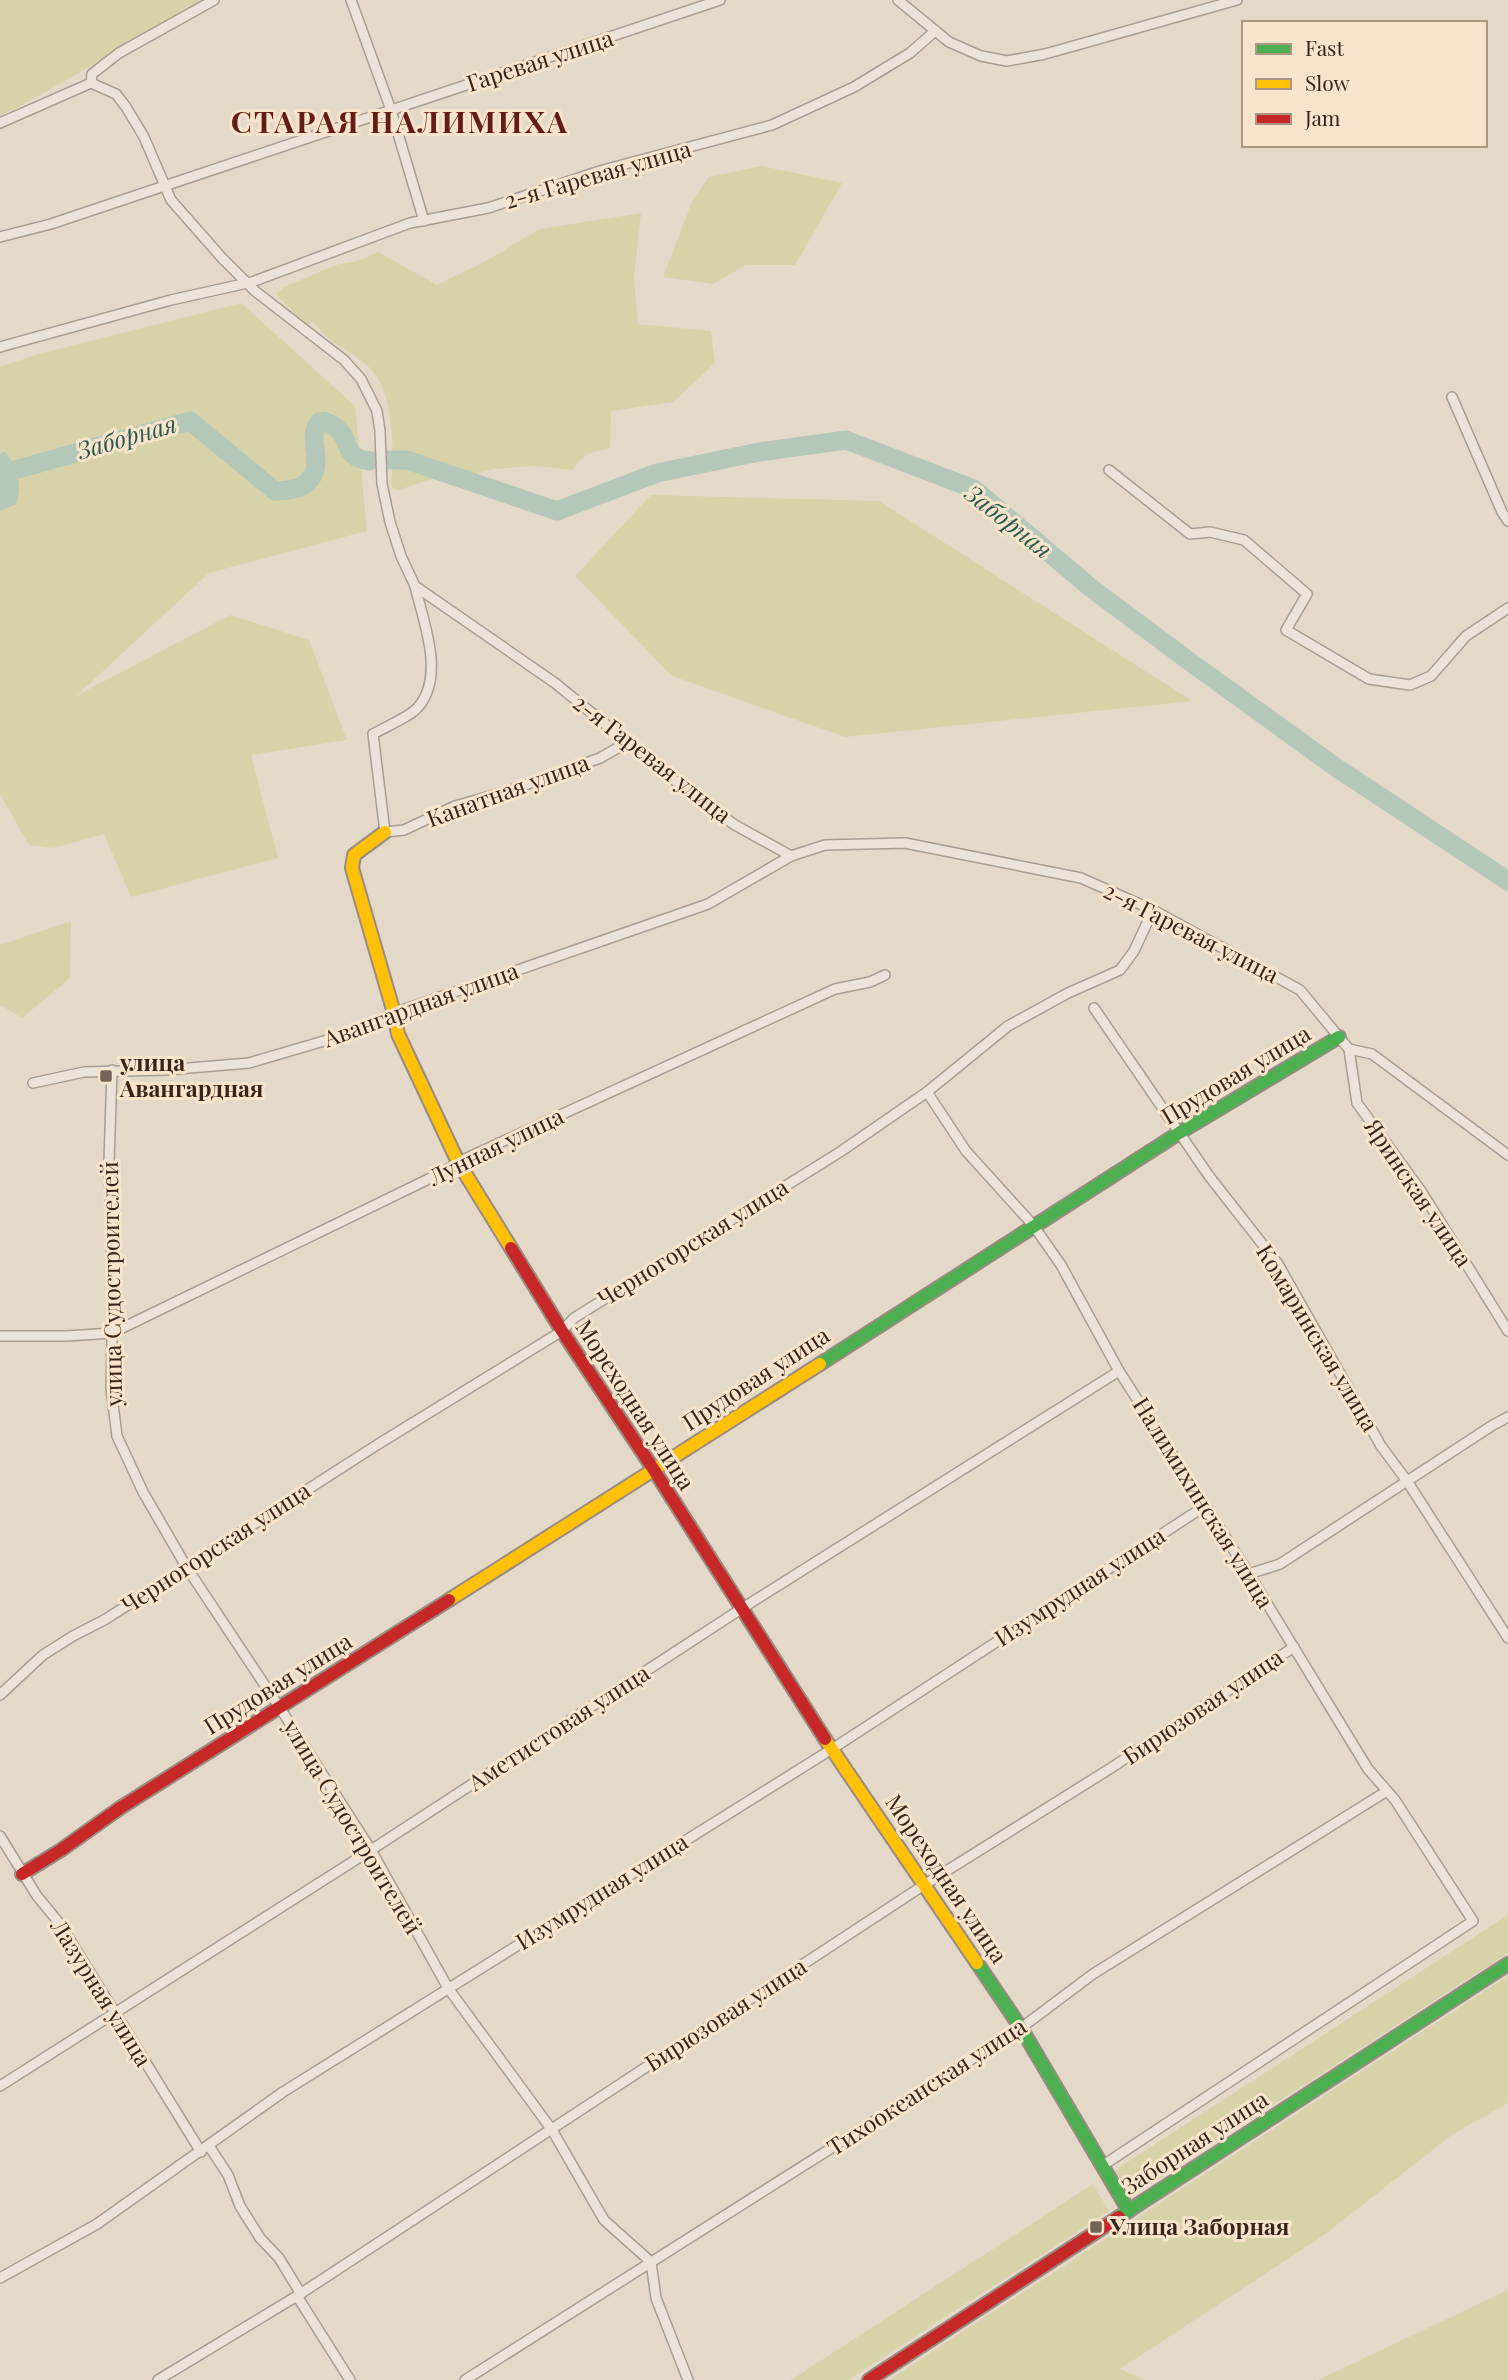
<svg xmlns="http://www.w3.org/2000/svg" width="1508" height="2380" font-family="'Playfair Display',serif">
  <rect width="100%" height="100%" fill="#e4d8c8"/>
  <g fill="#d8d2a8">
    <path d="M0 0H207L15 109 0 115Z"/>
    <path d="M762 166 842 183 795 265H746L713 284 663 277 692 202 709 177Z"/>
    <path d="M641 213 634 277 638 324 711 331 715 363 673 402 611 411 610 448C590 453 585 452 572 470L536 466 493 469 451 481 431 479 399 490 394 489 391 485C394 451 395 391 368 366 355 354 337 346 324 334 319 330 318 326 313 322L306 325 276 294 284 287 336 265 357 261 378 252 437 285 486 261 540 229Z"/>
    <path d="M241 303 355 406 367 531 209 573 76 696 230 615 309 640 347 740 251 755 278 858 131 897 104 834 54 848 29 845 0 794V511L6 509V451L0 452V367L39 354Z"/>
    <path d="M651 495 879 501 1192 701 845 737 672 676 575 576Z"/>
    <path d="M71 921 70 978 22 1018 0 1005V945Z"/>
    <path d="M1508 1915V1953L1131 2197 1115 2170Z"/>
    <path d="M1508 1976V2103L1453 2134 1324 2235 1120 2369 1145 2380H889Z"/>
    <path d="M1093 2184 1109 2211 848 2380H791Z"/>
    <path d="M1508 2290V2380H1318Z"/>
  </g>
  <path fill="#b4c8b9" d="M5 451C17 468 23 484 16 504L0 511V453Z"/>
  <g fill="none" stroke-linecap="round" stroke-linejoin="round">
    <g stroke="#b4c8b9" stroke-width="19">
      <path d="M390 460H407L557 511 657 473 759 452 846 440 974 489 1091 588 1193 664 1334 766 1508 881"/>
      <path d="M0 474 190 421 275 491C295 491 316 486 316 461 316 447 310 436 319 422L324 421C358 434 336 457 370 461"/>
    </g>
    <defs>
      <g id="street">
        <path d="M351 0 391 110 424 221"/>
        <path d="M898 0 949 42 981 56 1007 61 1045 54 1237 0"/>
        <path d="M91 83 116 94 126 107 144 137 171 200 222 258 255 291 344 360 361 379 377 411 380 431 382 484 390 522 401 556 415 586 555 683 695 797 735 825 791 856"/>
        <path d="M91 83 92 74 119 53 214 0"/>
        <path d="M0 123 91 83"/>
        <path d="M0 237 51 224 720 0"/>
        <path d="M0 347 171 300 252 282 410 223 488 208 603 170 772 125 854 87 910 53 934 32"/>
        <path d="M1452 397 1502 512 1508 521"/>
        <path d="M1109 470 1190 534 1210 532 1244 540 1307 594 1286 630 1369 679 1410 685 1431 676 1466 636 1508 608"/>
        <path d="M415 586C423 621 445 674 419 706 412 716 385 727 373 734L385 832 404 830 455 806 508 791 600 758 628 742"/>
        <path d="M1094 1008 1209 1176 1278 1264 1381 1446 1407 1481 1508 1638"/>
        <path d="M1349 1049 1357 1103 1421 1191 1508 1331"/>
        <path d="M1349 1049 1372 1054 1508 1155"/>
        <path d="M112 1070 109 1162 113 1292 111 1388 117 1436 143 1492 187 1568 280 1708 371 1850 448 1988 552 2130 604 2220 651 2262 656 2298 688 2380"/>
        <path d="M33 1083 84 1072 166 1070 249 1063 358 1031 394 1013 708 904 791 856 825 845 905 843 1081 878 1153 910 1300 990 1349 1049"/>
        <path d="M927 1092 966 1151 1033 1225 1061 1265 1119 1371 1249 1574 1368 1769 1395 1800 1473 1921 1102 2166"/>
        <path d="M0 1336H67L112 1333 445 1171 458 1162 835 989 870 982 885 975"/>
        <path d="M1249 1574 1280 1564 1493 1425 1508 1417"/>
        <path d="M0 1695 43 1655 73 1636 106 1619 380 1443 562 1331 574 1318 840 1152 927 1092 1008 1026 1068 993 1120 970 1134 951 1153 910"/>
        <path d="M0 1836 37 1896 60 1924 201 2152"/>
        <path d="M0 2086 371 1850 741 1609 1119 1371"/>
        <path d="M209 2146 228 2175 240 2206 260 2238 279 2258 301 2294"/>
        <path d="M0 2278 97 2224 283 2092 832 1749 1205 1506"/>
        <path d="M297 2296 350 2380"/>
        <path d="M158 2380 297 2296 924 1885 1111 1768 1294 1647"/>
        <path d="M465 2380 1021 2028 1093 1974 1387 1791"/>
      </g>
      <g id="fast">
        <path d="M820 1364 1179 1133 1339 1037"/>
        <path d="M977 1963 1021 2028 1129 2211"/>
        <path d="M1119 2217 1508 1964"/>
      </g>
      <g id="slow">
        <path d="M385 832 354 855 352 868 394 1013 398 1034 458 1162 511 1248"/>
        <path d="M449 1600 820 1364"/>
        <path d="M825 1739 977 1963"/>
      </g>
      <g id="jam">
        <path d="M511 1248 562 1331 654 1470 825 1739"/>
        <path d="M22 1874 61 1850 120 1808 449 1600"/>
        <path d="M869 2380 1119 2217"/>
      </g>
    </defs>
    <use href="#street" stroke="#a99d92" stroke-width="12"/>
    <use href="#fast" stroke="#988c82" stroke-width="16"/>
    <use href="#slow" stroke="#988c82" stroke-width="16"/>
    <use href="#jam" stroke="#988c82" stroke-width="16"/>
    <use href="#street" stroke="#ebe3da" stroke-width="9"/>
    <use href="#fast" stroke="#4caf50" stroke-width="12"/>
    <use href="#slow" stroke="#ffc107" stroke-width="12"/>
    <use href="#jam" stroke="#c62828" stroke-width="12"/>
  </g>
  <g fill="#736357" stroke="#f8e4cb" stroke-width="2.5">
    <rect x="99" y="1069" width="14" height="14" rx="3.5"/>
    <rect x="1089" y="2220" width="14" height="14" rx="3.5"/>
  </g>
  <g text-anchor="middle" stroke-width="6" stroke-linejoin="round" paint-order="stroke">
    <g font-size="23" fill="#36241a" stroke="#f8e4cb">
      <text transform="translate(540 61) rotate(-18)" y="8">Гаревая улица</text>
      <text transform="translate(598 175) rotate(-16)" y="8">2-я Гаревая улица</text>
      <text transform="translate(652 759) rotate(38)" y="8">2-я Гаревая улица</text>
      <text transform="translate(508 791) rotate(-20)" y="8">Канатная улица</text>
      <text transform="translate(1191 933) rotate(27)" y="8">2-я Гаревая улица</text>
      <text transform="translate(421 1005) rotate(-20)" y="8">Авангардная улица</text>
      <text transform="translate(1236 1075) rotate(-31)" y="8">Прудовая улица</text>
      <text transform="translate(496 1147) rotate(-26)" y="8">Лунная улица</text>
      <text transform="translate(1418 1193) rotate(56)" y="8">Яринская улица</text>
      <text transform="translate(693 1243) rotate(-32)" y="8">Черногорская улица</text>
      <text transform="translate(112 1284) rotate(-91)" y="8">улица Судостроителей</text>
      <text transform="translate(1317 1338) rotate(59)" y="8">Комаринская улица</text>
      <text transform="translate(756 1379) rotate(-33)" y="8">Прудовая улица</text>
      <text transform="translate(635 1405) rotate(57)" y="8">Мореходная улица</text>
      <text transform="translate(1203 1503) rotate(58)" y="8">Налимихинская улица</text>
      <text transform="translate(216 1548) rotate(-33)" y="8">Черногорская улица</text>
      <text transform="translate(1080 1587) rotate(-33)" y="8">Изумрудная улица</text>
      <text transform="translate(278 1684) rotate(-32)" y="8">Прудовая улица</text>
      <text transform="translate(1203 1707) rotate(-34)" y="8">Бирюзовая улица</text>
      <text transform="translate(559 1728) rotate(-33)" y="8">Аметистовая улица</text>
      <text transform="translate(352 1827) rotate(59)" y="8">улица Судостроителей</text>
      <text transform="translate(946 1879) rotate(56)" y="8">Мореходная улица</text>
      <text transform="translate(602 1892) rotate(-32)" y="8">Изумрудная улица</text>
      <text transform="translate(101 1993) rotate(58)" y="8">Лазурная улица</text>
      <text transform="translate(726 2015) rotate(-33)" y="8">Бирюзовая улица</text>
      <text transform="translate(927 2087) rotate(-33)" y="8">Тихоокеанская улица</text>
      <text transform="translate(1195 2143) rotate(-33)" y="8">Заборная улица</text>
    </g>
    <g font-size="23" font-weight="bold" fill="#36241a" stroke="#f8e4cb" text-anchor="start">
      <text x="120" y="1071">улица<tspan x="120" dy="26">Авангардная</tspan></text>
      <text x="1110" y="2235">Улица Заборная</text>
    </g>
    <g font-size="24" font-style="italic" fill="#28584e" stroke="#f8e4cb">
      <text transform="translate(127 438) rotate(-16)" y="8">Заборная</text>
      <text transform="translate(1008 522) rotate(38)" y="8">Заборная</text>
    </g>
    <g font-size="30" font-weight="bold" letter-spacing="2" fill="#661c16" stroke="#f8e4cb">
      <text x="400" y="133">СТАРАЯ НАЛИМИХА</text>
    </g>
  </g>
  <rect x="1242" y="21" width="245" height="126" fill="#f8e4cb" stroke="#aa9784" stroke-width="2"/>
  <rect x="1256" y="44" width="35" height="10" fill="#4caf50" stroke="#aa9784" stroke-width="2"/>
  <text x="1305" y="56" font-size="21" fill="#36241a">Fast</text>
  <rect x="1256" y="79" width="35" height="10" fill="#ffc107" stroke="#aa9784" stroke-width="2"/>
  <text x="1305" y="91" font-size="21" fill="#36241a">Slow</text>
  <rect x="1256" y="114" width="35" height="10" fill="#c62828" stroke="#aa9784" stroke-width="2"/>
  <text x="1305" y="126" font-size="21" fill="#36241a">Jam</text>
</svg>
